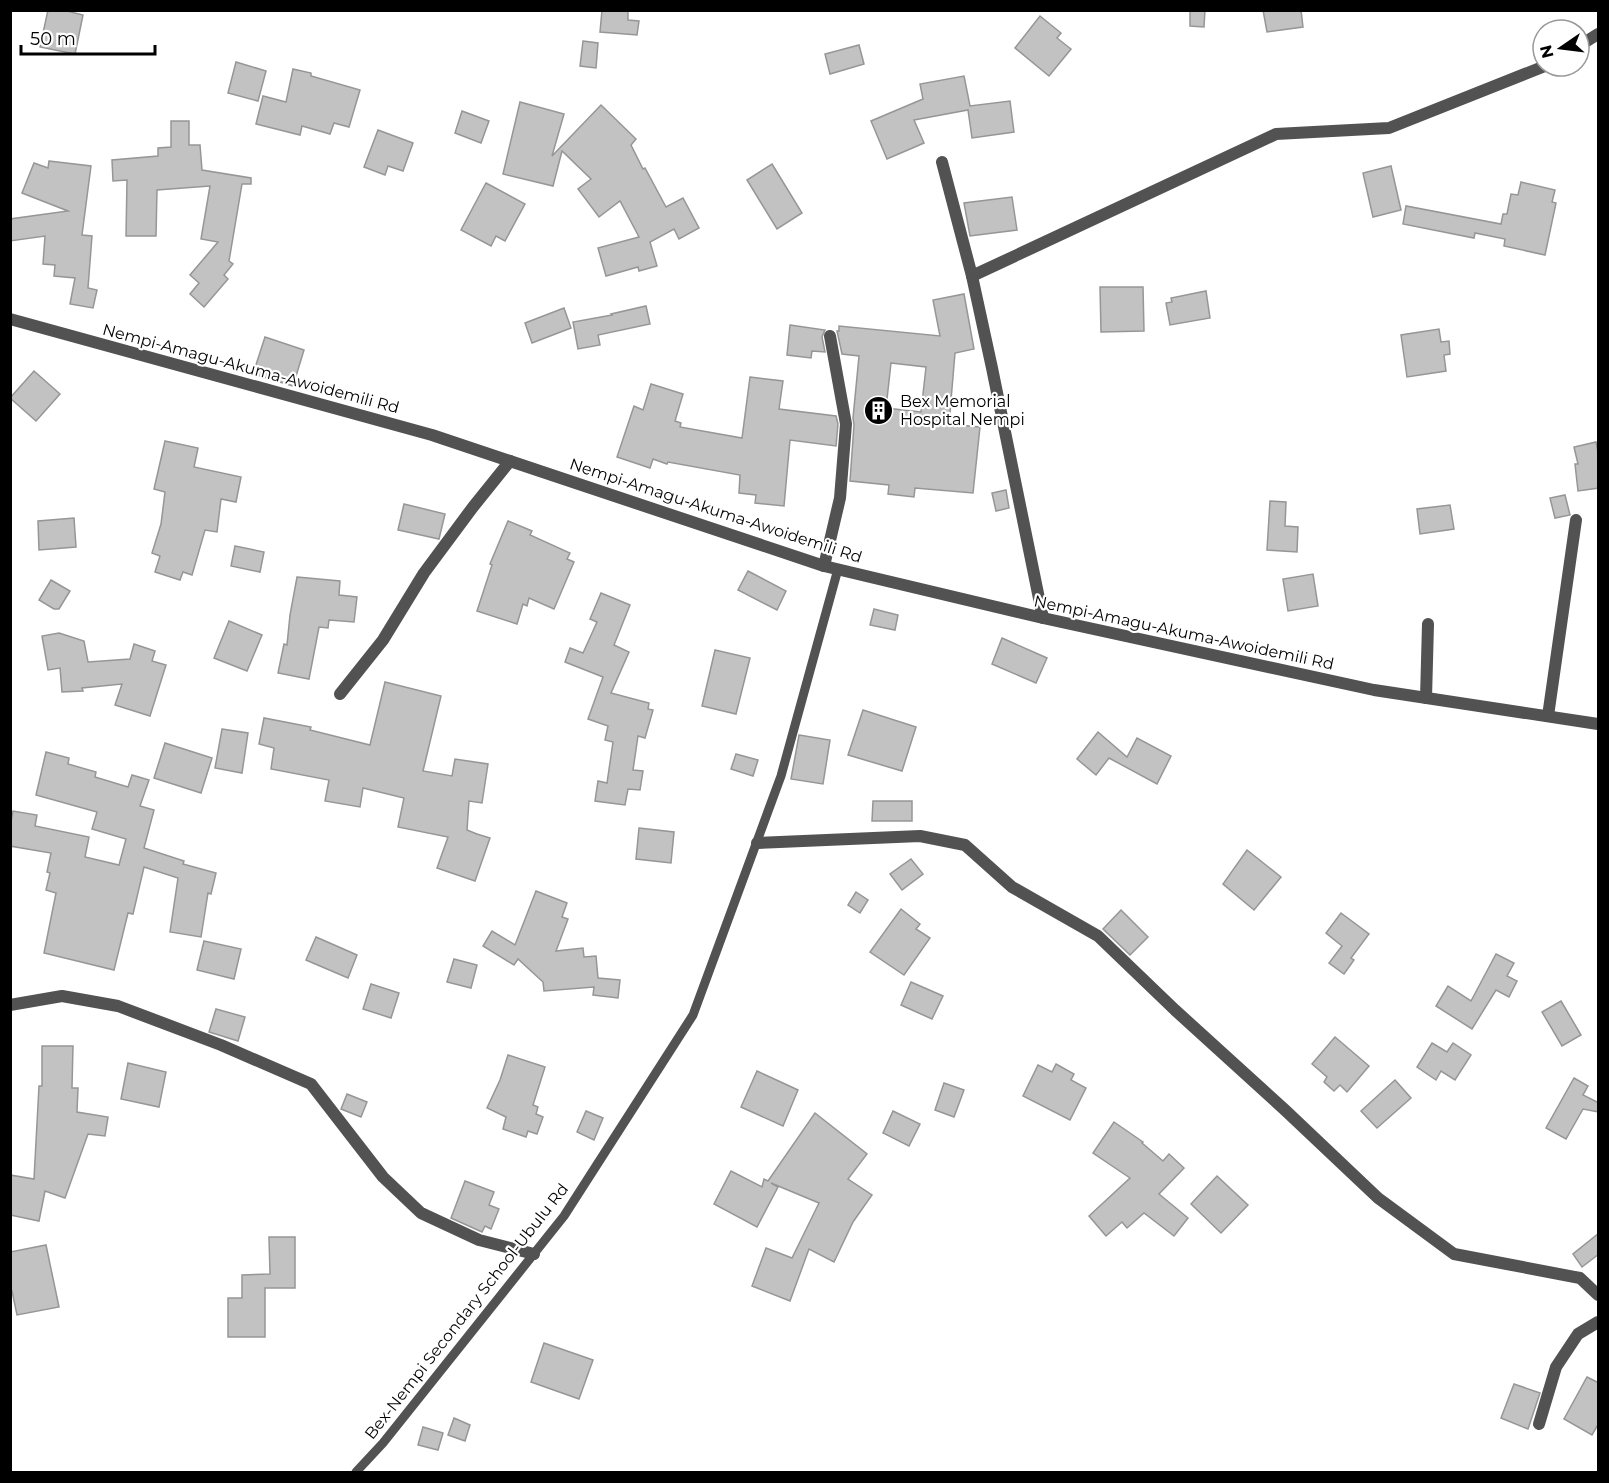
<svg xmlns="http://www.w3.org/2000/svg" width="1609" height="1483" font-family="Montserrat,sans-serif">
  <rect width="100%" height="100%" fill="#fff"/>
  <g fill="#c2c2c2" stroke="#969696" stroke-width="1.5" fill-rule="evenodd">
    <path d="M48 10H63L83 15 75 54 40 47Z"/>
    <path d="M602 10 628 11V20L639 21 637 35 600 32Z"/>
    <path d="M1190 10H1205L1204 27 1190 26Z"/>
    <path d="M1263 10H1301L1303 27 1267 32Z"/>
    <path d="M1040 16 1061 33 1057 38 1071 49 1049 76 1015 48Z"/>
    <path d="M583 41 598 43 596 68 580 66Z"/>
    <path d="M859 45 864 64 830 74 825 54Z"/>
    <path d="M236 62 266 71 258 101 228 93Z"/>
    <path d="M293 69 311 73V76L360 90 349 127 334 123 330 134 302 126 300 135 256 124 263 96 286 102Z"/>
    <path d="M964 76 970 106 1010 101 1014 132 972 138 968 110 914 120 924 143 887 159 871 121 923 99 920 84Z"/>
    <path d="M520 102 564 114 552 156 601 105 636 139 631 145 643 169 645 168 666 207 683 198 699 228 679 239 674 229 650 242 657 266 639 271 638 267 606 276 598 248 639 237 620 201 599 217 578 189 591 179 562 151 553 186 503 174Z"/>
    <path d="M462 111 489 121 481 143 455 133Z"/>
    <path d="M171 121H189V145H200L202 170 251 178V184H242L229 261 233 264 224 275 228 279 204 307 190 294 199 283 190 275 218 242 201 239 210 186 157 190 156 236H126L127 180 113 181 112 160 158 156V148L171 147Z"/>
    <path d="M378 130 413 143 403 171 388 166 385 175 364 167Z"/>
    <path d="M49 161 91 166 82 235 92 236 88 288 97 290 93 308 70 304 75 278 54 276 55 265 43 264 45 236 10 241V219L68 211 22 193 34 163 48 168Z"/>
    <path d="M772 164 802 213 777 229 747 180Z"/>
    <path d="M1391 166 1401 210 1373 217 1363 173Z"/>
    <path d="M1521 182 1555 190 1552 202 1556 203 1545 255 1504 246 1505 239 1475 233 1474 238 1403 224 1406 206 1501 224 1503 214H1507L1511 194 1518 195Z"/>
    <path d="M486 183 525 204 505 241 496 236 491 246 461 230Z"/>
    <path d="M1012 197 1017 230 970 236 964 203Z"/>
    <path d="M1100 287H1143L1144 331 1101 332Z"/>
    <path d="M1206 291 1210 318 1170 325 1166 303 1172 302 1171 298Z"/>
    <path d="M964 294 974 349 955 353 949 424 980 427 973 493 915 488 914 497 888 494 889 485 850 481 854 425 853 418 859 356 842 354 837 331H839V326L940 336 933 300ZM891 363 926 367 921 412 886 408Z"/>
    <path d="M646 306 650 324 598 335 600 345 578 349 573 322 612 315 611 314Z"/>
    <path d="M564 308 571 328 532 343 525 323Z"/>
    <path d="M790 325 825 330 822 337 825 352 812 351 811 358 787 355Z"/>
    <path d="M1439 329 1441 342 1449 341 1450 354 1444 355 1446 371 1407 377 1401 335Z"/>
    <path d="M265 337 304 350 293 386 253 374Z"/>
    <path d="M34 371 60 394 36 421 10 398Z"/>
    <path d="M750 377 783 381 779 409 836 416 838 424 836 446 790 440 784 506 755 503 756 495 739 493 740 475 668 462 667 464 653 459 650 468 617 457 634 406 643 410 651 384 683 394 675 421 681 423 680 427 742 438Z"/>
    <path d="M165 441 198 448 194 467 241 477 236 502 221 499 217 532 205 530 192 575 183 572 180 580 155 572 160 556 152 553 161 524 165 492 154 489Z"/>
    <path d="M1596 442 1599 457V488L1578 491 1575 464H1578L1574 447Z"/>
    <path d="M1006 490 1009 508 996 511 992 493Z"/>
    <path d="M1565 495 1570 515 1555 518 1550 498Z"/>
    <path d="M1270 501 1286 502 1285 526 1298 527 1297 552 1267 550Z"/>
    <path d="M404 504 445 514 439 539 398 530Z"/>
    <path d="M1450 505 1454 529 1420 534 1417 509Z"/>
    <path d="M74 518 76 547 39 550 38 521Z"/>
    <path d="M508 521 532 531 530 535 570 553 567 559 574 562 554 609 529 598 527 606 523 604 517 624 477 611 492 565 490 564Z"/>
    <path d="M235 546 264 552 260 572 231 566Z"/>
    <path d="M748 571 786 591 777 610 738 590Z"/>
    <path d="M1313 574 1318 606 1288 611 1283 579Z"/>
    <path d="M297 577 340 581 339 595 357 597 354 622 329 620 328 628 319 627 309 679 278 673 284 644 287 645 290 615Z"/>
    <path d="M51 580 70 591 59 609H54L39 600Z"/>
    <path d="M601 593 630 605 614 645 629 652 611 693 649 703 648 709 653 710 645 738 638 736 633 770 643 771 640 790 628 789 625 805 595 801 598 781 607 783 613 742 605 740 608 726 588 719 603 677 565 662 570 648 583 653 597 622 590 619Z"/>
    <path d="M874 609 898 615 895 630 870 625Z"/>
    <path d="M229 621 262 635 247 671 214 658Z"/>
    <path d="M59 633 84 641 88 662 130 659 134 644 155 651 152 661 166 665 150 716 115 705 122 684 82 688 83 691 62 692 60 668 48 670 42 636Z"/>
    <path d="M1002 638 1047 658 1036 683 992 664Z"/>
    <path d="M715 650 750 658 736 714 702 706Z"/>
    <path d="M385 682 441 696 423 771 452 776 455 759 488 764 482 803 469 801 467 830 477 834V835V834L490 838 475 881 437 868 448 837 398 827 404 798 363 788 360 807 325 801 329 780 271 769 274 748 259 744 264 718 311 727 310 730 370 745Z"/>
    <path d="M863 710 916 727 902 771 848 755Z"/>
    <path d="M222 729 248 733 242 773 215 768Z"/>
    <path d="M1098 732 1127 757 1137 738 1171 756 1157 784 1109 758 1096 775 1077 759Z"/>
    <path d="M799 735 830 740 823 784 791 779Z"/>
    <path d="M165 743 212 758 201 793 154 778Z"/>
    <path d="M46 752 69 758 68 764 96 772 95 777 128 787 132 775 149 780 140 806 154 810 144 848 184 861 183 864 216 873 211 894 208 893 201 937 170 932 178 878 144 867 133 914 128 913 114 970 44 953 56 893 46 890 50 873 47 872 51 853 10 846V826L13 811 37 815 35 826 89 837 85 857 119 865 126 839 92 829 97 812 36 795Z"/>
    <path d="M736 754 758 760 753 776 731 769Z"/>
    <path d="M873 801H912V821H872Z"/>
    <path d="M639 828 674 832 671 863 636 859Z"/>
    <path d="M1247 850 1281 877 1254 910 1223 884Z"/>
    <path d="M911 859 923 874 902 890 890 874Z"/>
    <path d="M536 891 567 903 562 917 568 919 556 951 583 948 584 957 596 956 598 978 620 980 618 998 593 995 594 987 544 991 543 982 518 959 514 965 483 946 492 931 515 945Z"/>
    <path d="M856 892 868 900 860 913 848 905Z"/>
    <path d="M901 909 920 924 916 929 930 938 904 975 870 952Z"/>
    <path d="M1121 910 1148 937 1130 955 1103 929Z"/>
    <path d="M1341 913 1369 934 1351 958 1354 960 1344 974 1329 963 1342 946 1326 933Z"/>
    <path d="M316 937 357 955 348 978 306 960Z"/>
    <path d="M204 941 241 949 234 979 197 970Z"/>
    <path d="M1496 954 1514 963 1507 976 1517 981 1509 997 1496 990 1472 1029 1436 1006 1448 986 1471 1001Z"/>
    <path d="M454 959 477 965 471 988 447 982Z"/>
    <path d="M911 982 943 996 932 1019 901 1005Z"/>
    <path d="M371 984 399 993 391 1018 363 1009Z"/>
    <path d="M1561 1001 1581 1035 1562 1046 1542 1012Z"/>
    <path d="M216 1009 245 1017 238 1041 209 1032Z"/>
    <path d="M1335 1037 1369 1066 1347 1092 1340 1085 1334 1091 1324 1082 1327 1077 1312 1064Z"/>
    <path d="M1432 1043 1447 1052 1453 1043 1471 1055 1455 1080 1441 1071 1436 1080 1417 1067Z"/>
    <path d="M42 1046H73L72 1088H78L77 1112 108 1117 105 1136 88 1134 65 1198 45 1191 39 1221 10 1215V1175L34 1179 39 1086H42Z"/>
    <path d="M508 1055 545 1067 533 1105 538 1107 536 1114 543 1117 537 1134 528 1131 526 1137 503 1129 506 1117 487 1108 500 1080Z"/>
    <path d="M128 1063 166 1072 159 1107 121 1099Z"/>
    <path d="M1056 1064 1074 1074 1071 1080 1086 1088 1070 1120 1023 1096 1038 1065 1052 1072Z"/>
    <path d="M757 1071 798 1090 783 1126 741 1107Z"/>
    <path d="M1574 1078 1588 1086 1583 1095 1599 1103V1112L1583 1109 1566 1139 1546 1128Z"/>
    <path d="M1395 1080 1411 1098 1377 1128 1361 1111Z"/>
    <path d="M944 1083 964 1090 954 1117 935 1110Z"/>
    <path d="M347 1094 367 1102 361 1117 341 1109Z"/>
    <path d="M586 1111 603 1118 594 1140 577 1132Z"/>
    <path d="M893 1111 920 1124 909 1146 883 1133Z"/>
    <path d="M815 1113 867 1154 848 1179 872 1195 853 1222 834 1262 809 1249 790 1301 752 1286 766 1248 792 1258 819 1203 771 1183 778 1187 757 1227 714 1204 731 1171 762 1187 764 1179 768 1181Z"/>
    <path d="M1114 1122 1143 1142 1142 1143 1163 1161 1169 1154 1184 1168 1159 1194 1188 1218 1174 1236 1144 1213 1127 1228 1122 1222 1106 1236 1089 1216 1130 1178 1093 1153Z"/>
    <path d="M1217 1176 1248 1205 1221 1233 1191 1204Z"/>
    <path d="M465 1181 494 1192 489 1205 499 1209 491 1229 485 1226 482 1232 451 1218Z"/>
    <path d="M1599 1233V1254L1582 1267 1573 1254Z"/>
    <path d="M269 1237H295V1288H265V1337H228V1298H242V1275L270 1274Z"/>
    <path d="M46 1245 59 1307 17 1315 12 1291H10V1252Z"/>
    <path d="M544 1343 593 1360 579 1399 531 1382Z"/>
    <path d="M1587 1377 1599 1383V1423L1592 1435 1564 1419Z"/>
    <path d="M1514 1384 1540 1393 1528 1429 1501 1418Z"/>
    <path d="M454 1418 470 1425 465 1441 448 1435Z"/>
    <path d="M423 1427 443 1433 438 1450 418 1445Z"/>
  </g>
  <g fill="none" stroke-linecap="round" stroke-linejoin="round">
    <path stroke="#525252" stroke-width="9" d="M356 1472 383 1443 564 1216 693 1015 781 776 838 569"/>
    <g stroke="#525252" stroke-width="12">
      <path d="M1579 46 1598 34"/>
      <path d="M942 162 972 276 992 368 1043 618"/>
      <path d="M972 276 1276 134 1389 128 1545 66"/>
      <path d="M10 319 432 435 824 566 1043 618 1374 690 1598 724"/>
      <path d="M824 566 840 498 846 424 830 336"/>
      <path d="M340 694 383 640 424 573 473 507 510 461"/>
      <path d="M1426 698 1428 624"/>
      <path d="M1548 716 1576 520"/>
      <path d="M757 843 920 836 965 845 1012 887 1098 936 1175 1010 1285 1110 1378 1198 1454 1254 1580 1278 1598 1295"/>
      <path d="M10 1005 62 996 118 1006 221 1045 311 1084 383 1177 421 1213 479 1240 534 1254"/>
      <path d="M1539 1424 1556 1367 1578 1334 1598 1322"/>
    </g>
  </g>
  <defs>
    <symbol id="building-disc" viewBox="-11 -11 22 22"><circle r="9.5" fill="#000" stroke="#fff"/><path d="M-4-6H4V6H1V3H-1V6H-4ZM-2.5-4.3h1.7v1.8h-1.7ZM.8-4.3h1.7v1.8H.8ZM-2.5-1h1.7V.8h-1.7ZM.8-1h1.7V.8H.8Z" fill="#fff"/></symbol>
  </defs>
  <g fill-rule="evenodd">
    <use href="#building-disc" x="862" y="394" width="33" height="33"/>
  </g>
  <g text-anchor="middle" stroke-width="4.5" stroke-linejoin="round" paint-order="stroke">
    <g font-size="16" fill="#000" stroke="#fff">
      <text transform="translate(251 368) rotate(15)" y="6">Nempi-Amagu-Akuma-Awoidemili Rd</text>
      <text transform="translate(716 510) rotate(18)" y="6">Nempi-Amagu-Akuma-Awoidemili Rd</text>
      <text transform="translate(1184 632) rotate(12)" y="6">Nempi-Amagu-Akuma-Awoidemili Rd</text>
      <text transform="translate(466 1311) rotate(-52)" y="6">Bex-Nempi Secondary School-Ubulu Rd</text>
    </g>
    <g font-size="16" fill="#000" stroke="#fff" text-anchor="start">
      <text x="900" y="407">Bex Memorial<tspan x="900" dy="18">Hospital Nempi</tspan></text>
    </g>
  </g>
  <rect width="1609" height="1483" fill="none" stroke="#000000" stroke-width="24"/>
  <g transform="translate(1561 48) rotate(256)"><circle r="28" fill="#ffffff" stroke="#999999" stroke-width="1.5"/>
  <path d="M0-4.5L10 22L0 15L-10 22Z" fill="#000000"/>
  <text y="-9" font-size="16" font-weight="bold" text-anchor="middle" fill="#000000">N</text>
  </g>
  <path d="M21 45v9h134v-9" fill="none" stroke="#000000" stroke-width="3"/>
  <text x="30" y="45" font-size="18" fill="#000000" stroke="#ffffff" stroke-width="4.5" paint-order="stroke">50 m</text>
</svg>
